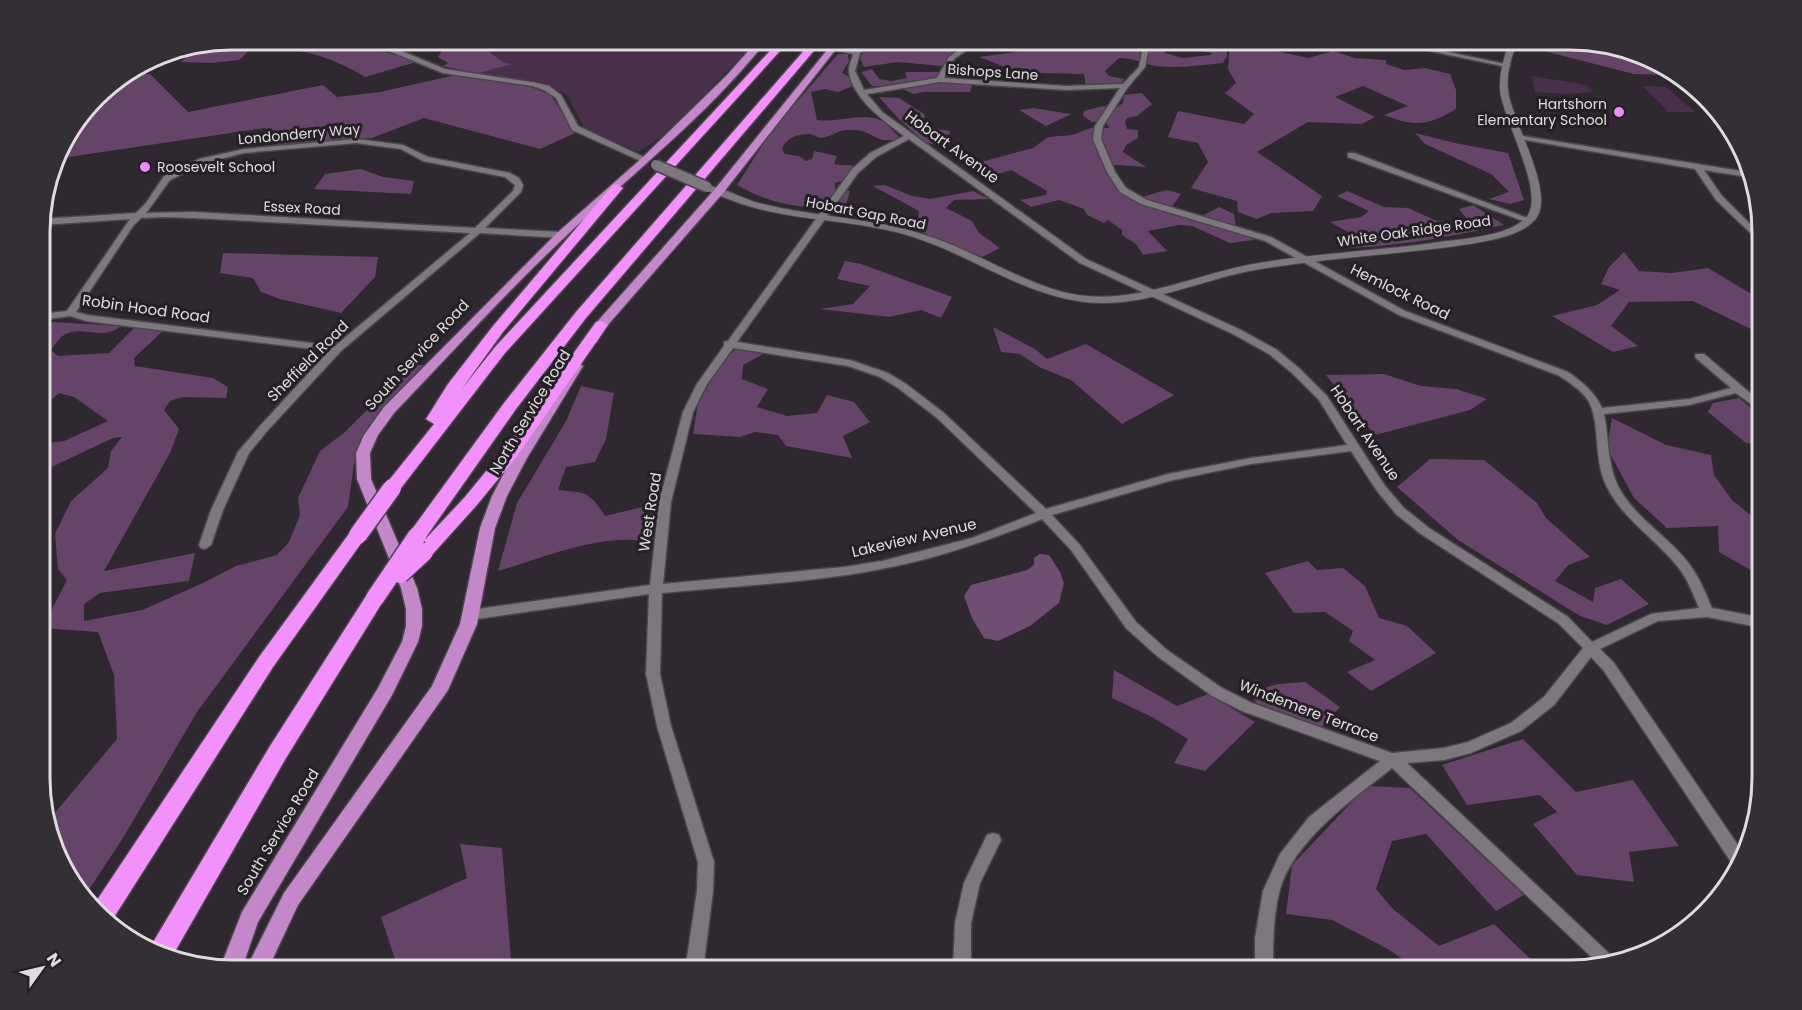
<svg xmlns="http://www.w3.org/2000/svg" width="1802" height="1010" font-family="Poppins,sans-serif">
  <rect width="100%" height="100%" fill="#2f2830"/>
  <g fill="#48304b">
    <path d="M517 39H745L755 42 669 132 638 152 585 129 567 95 542 82 460 71 443 66 521 42Z"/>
    <path d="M1532 76 1587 85 1594 92 1565 94 1535 92Z"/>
    <path d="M1642 86 1666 87 1695 112H1667C1664 105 1649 93 1642 86Z"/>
  </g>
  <g fill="#644467">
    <path d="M459 39H517L521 43 489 52 504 63 513 64 479 73 443 66 448 63 438 57 444 48Z"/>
    <path d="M885 39H993C970 46 959 46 942 66L898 62 864 67 860 58 865 49Z"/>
    <path d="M1071 39H1155L1154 41 1160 45 1165 53 1183 58 1210 55 1212 53 1199 51 1198 46 1165 45 1162 40 1227 39V56L1223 63C1201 65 1178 69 1156 66 1142 64 1136 58 1119 58L1105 71 1109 76 1124 79 1121 84 1086 86 1084 74 1037 73V84L1005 79 1018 72 979 57 1016 52 1025 42 1041 45Z"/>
    <path d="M1230 39H1289L1272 50 1308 58 1333 51 1355 58 1386 60V64L1404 70 1425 68 1450 74 1456 90V109C1428 126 1415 127 1384 115L1408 106 1363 86 1335 97 1375 117 1362 124 1308 122 1257 152 1322 196 1313 211 1271 213 1257 219 1238 212 1237 201 1191 188 1208 162 1198 143 1168 137 1178 111 1244 124 1254 114 1225 93 1236 83 1228 69Z"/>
    <path d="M1529 39H1571L1666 65 1678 75 1634 74 1524 46Z"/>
    <path d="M279 43C332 43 366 43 416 62L365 77C339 61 308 49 278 49Z"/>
    <path d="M225 45 254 46 239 60 212 63 181 62 196 49Z"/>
    <path d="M838 54H848L849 61 842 73 852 78 853 86 838 92 825 89 811 92 817 120C837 123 867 111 882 121 889 125 894 132 900 138 877 146 874 131 855 130 838 128 834 136 822 138 818 138 813 134 809 134 797 134 785 139 782 149L785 154 799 156 806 161 812 159 814 151 837 156 834 164C844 166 852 164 862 168L853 178 835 183V189L850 191 845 208C804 209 773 206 737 185L770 133Z"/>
    <path d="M872 69 879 79 891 81 907 78 905 72H949L950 79 888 86H872L861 72Z"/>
    <path d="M150 74 188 112 323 85 337 97 380 92 455 75 531 87 551 95 575 133 540 149 424 118 372 138 274 145 265 128 55 159C62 137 100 85 122 76 130 73 142 74 150 74Z"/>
    <path d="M939 82 972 85 970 92H923L914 94 902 89Z"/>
    <path d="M1142 93 1152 104 1137 116 1127 118 1125 122 1127 129 1138 130V138L1126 145 1123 152 1146 167 1117 165 1104 167 1116 187 1134 199 1167 190 1181 194 1171 208 1194 220 1219 207 1234 214 1236 226 1254 240 1230 243 1192 226 1179 225 1148 231 1167 251 1143 255 1136 244 1122 235V230L1108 220 1104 223 1087 215 1084 209 1059 200 1031 207 1020 200 1046 195 1047 191 1011 170C996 176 980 177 966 166L1033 148 1048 137 1072 135 1091 128H1109L1106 122H1092L1083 116 1084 111 1103 106 1116 108 1123 103 1124 95Z"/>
    <path d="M879 97 899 98 924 114 925 117 921 122 937 129 950 131 949 137 940 145 925 143 897 117Z"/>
    <path d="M1033 108 1071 114 1046 126 1019 110Z"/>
    <path d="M1415 133 1455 143 1508 153 1524 200 1510 204 1489 199 1509 192 1491 174 1425 144Z"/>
    <path d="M361 169 383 177 414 181 411 194 314 189 325 174Z"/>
    <path d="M885 185 912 196 930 199 973 191 989 199 954 200 946 208 972 221 979 233 1000 248 982 257 909 227 918 220 919 211 873 186Z"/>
    <path d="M1347 191 1384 207 1408 208 1437 221 1470 223 1459 209 1473 205 1504 225C1453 236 1402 246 1349 248L1357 237 1330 222 1361 217 1369 211 1337 196Z"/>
    <path d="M1624 252 1639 271 1672 273 1708 268 1763 301V335L1693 301 1629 302 1611 326 1638 346 1613 352 1552 316 1597 305 1620 290 1601 284 1609 267Z"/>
    <path d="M223 253 378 257 375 277 341 313 280 299 261 292 253 278 220 273Z"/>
    <path d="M845 261 861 264 952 297 941 318 921 310 889 317 820 309 853 304 870 286 837 279Z"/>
    <path d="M52 322 121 326C101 342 83 324 64 335 59 338 55 345 51 350L58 356 109 353 134 328 163 331 134 358 135 366 213 378 228 387 226 398 183 397 170 401 164 410 179 429 170 453 104 571 195 553 189 581 100 593 84 604V621L142 610 203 583 236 566 277 555 289 542 300 515 298 498 320 451 345 432 413 364 428 366 364 435 354 464 348 507 197 712 123 838 84 897C74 888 62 875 66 861L62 859 47 819 53 815 117 739 114 675 98 632 42 628 67 580 58 569 55 534 71 501 108 468 111 451 122 437 113 438 41 472V444L64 441 108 421 74 397 59 393 41 409V397L47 388 41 380V344Z"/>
    <path d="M993 327 1035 349 1047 359 1086 344 1174 395 1122 424 1071 380 1039 367 1020 354 1001 352Z"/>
    <path d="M736 349 765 353 743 365 742 379 768 389 757 407 787 416 817 413 827 395 854 402 870 422 843 436 852 458 786 446 778 435 755 432 740 437 693 434 698 403 722 362Z"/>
    <path d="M1384 374 1421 386 1456 389 1487 399 1470 410 1375 435 1326 375Z"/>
    <path d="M581 386 614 393 606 439 595 462 566 467 558 490C587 493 589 491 605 516L655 504 652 542C602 532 546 557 498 571L517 503 566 421Z"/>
    <path d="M1739 398 1763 418V443H1746L1708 412 1713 403Z"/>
    <path d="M1612 418 1666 445 1711 455 1714 475 1732 500 1763 525V577L1719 552 1718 526 1667 528 1634 498 1607 448Z"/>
    <path d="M1430 459 1484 460 1537 503 1546 518 1590 557 1568 565 1555 581 1593 602 1595 588 1621 579 1649 604 1607 625 1580 616 1458 540 1397 487Z"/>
    <path d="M1308 561 1317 570 1343 568 1365 586 1379 618 1407 626 1436 653 1371 691 1347 672 1375 660 1349 641 1353 631 1325 612 1294 613 1265 573Z"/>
    <path d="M1114 670 1177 706 1208 694 1255 722 1205 771 1174 763 1188 739 1152 717 1112 698Z"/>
    <path d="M1305 682 1340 707 1320 729 1260 708 1249 692 1278 684Z"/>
    <path d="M1523 739 1576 792 1633 780 1679 846 1629 852 1634 882 1577 875 1533 824 1557 812 1540 795 1467 805 1442 765Z"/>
    <path d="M1367 786 1410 788 1524 895 1496 911 1426 834 1392 841 1376 889 1393 909 1439 946 1494 924 1543 971H1419L1388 949 1332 920 1286 914 1292 865Z"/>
    <path d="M460 844 502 848 512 971H399L381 917 467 878Z"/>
  </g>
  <path fill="#6e4e71" d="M1040 554 1049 555 1060 572 1064 583 1059 603 1030 626 998 641 984 638 972 618 964 596 971 585 1027 570 1034 565V558Z"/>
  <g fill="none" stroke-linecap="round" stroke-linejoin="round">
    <defs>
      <g id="minor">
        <path d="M248 39H346L362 41 394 48 445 69 537 83 549 86 561 95 578 126 650 160 643 162 572 130 556 98 544 90 533 86 443 73 389 51 362 45 299 41 214 45 211 43Z"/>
        <path d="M873 39H881L860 53 855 71 864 90 937 78 949 57 971 41V39H977L978 42 954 59 944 78 1066 86 1123 84 1139 67 1142 52 1130 39H1137L1148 52 1145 67 1128 87 1103 126 1101 139 1115 172 1126 188 1147 200 1271 237 1405 311 1568 372C1582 382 1594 391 1602 408L1689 399 1731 388 1696 358 1695 356 1696 354H1704L1763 404V413L1736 393 1689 405 1604 414C1609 438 1607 463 1618 486 1633 516 1665 534 1686 560 1698 574 1705 592 1712 608L1763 618V628L1707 617 1658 621 1600 649 1614 663 1744 854 1739 869 1735 868 1604 671 1591 657 1554 705 1521 731 1471 753 1444 760 1407 763 1616 960 1600 965 1392 768C1353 799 1291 842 1279 893 1273 918 1273 945 1273 971H1255V938L1263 891 1280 854 1309 817 1380 761 1242 711 1212 696 1157 656 1126 628 1071 550 1042 519C990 540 936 559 881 569 809 583 734 586 662 593L660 674 671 726 714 862 713 891 703 971H685L697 891 698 862 657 726 646 674 649 594 470 620 465 618 463 615 465 612 470 610 650 585 659 502 683 412 697 384 724 346V342L728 341 852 169 870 153 904 136C884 121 853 99 849 72 848 67 852 59 853 54L828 49 831 47 856 50ZM940 82 1066 90 1120 88 1095 126 1093 139 1107 172 1120 192 1141 204 1265 241 1399 315 1560 376C1570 383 1581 390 1588 400 1601 423 1593 458 1606 485 1622 519 1656 539 1678 567 1688 579 1693 594 1699 608L1651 614 1592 642 1568 617 1429 528 1404 508 1385 486 1327 396 1300 369 1277 350 1241 330 1086 259 882 112 867 94ZM909 139 1080 263 1233 334 1269 354 1292 373 1319 400 1347 445 1251 458 1168 474 1046 509 944 413 906 384 888 373 850 360 737 342 858 173 876 157ZM733 348 848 366 880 377 898 388 936 417 1036 513 972 538 882 561 844 567 663 584 671 502 693 412 707 384ZM1351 451 1377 491 1396 514 1421 534 1558 623 1583 648 1544 697 1511 723 1468 742 1444 748 1392 753 1252 703 1222 688 1167 650 1136 622 1079 544 1052 515 1169 481 1251 464Z"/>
        <path d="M1373 39H1386L1510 65 1507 67Z"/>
        <path d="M1517 135 1747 172 1748 177 1704 170 1722 196 1763 237V245L1716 200 1695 169 1520 139H1517Z"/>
        <path d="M356 139 403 145 428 157 510 173 519 178 523 185 521 192 485 228 561 232 565 235 561 238 480 233 341 351 268 430 249 453 223 510 211 545 205 549 201 548 199 545 211 510 238 452 260 426 329 351 86 321 70 316 41 320V314L67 311 130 219 41 225V219L136 213 146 203 164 176 199 159 244 149ZM356 143 401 149 423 161 505 177 515 185 513 191 475 228 194 212 146 213 170 180 205 163 244 153ZM164 217 194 218 470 233 335 346 87 315 76 312 133 226 141 218Z"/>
        <path d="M1348 153H1354L1533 220 1526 222 1348 157Z"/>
        <path d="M993 833 999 835 1001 840 980 883 971 923V971H953L955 923 964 883 987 835Z"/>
      </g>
      <path id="tertiary" d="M1510 39H1518C1512 55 1506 73 1508 91 1512 121 1554 190 1537 217 1522 239 1474 243 1449 247 1384 255 1319 259 1255 270 1198 280 1143 309 1084 302 1020 294 968 253 907 235 849 218 787 222 731 200 721 196 710 193 702 187 711 181 743 199 755 202 814 218 876 217 934 238 977 253 1015 278 1059 291 1125 310 1189 276 1253 264 1315 253 1378 251 1440 242 1463 239 1514 236 1528 215 1544 189 1503 120 1500 90 1499 72 1505 55 1510 39Z"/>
      <g id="primary">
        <path d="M759 39H768C710 113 634 172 566 236 506 292 451 354 394 413L378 435 370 453 371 479 417 588 422 609V626L418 642 392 695 258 922 241 971 220 968 242 912 378 688 402 642 406 626V609L401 588 357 479 356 453 364 435 384 407 557 233 642 158 727 75Z"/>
        <path d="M836 39H844L723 193 606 327 596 343H588L586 340 597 322 715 189Z"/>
        <path d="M577 362 583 366 527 458 507 496 495 528 477 624 448 690 298 905 267 971H245L284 893 432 686 460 624 480 528 492 496 512 458 571 366Z"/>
      </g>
      <g id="motorway">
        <path d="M781 39H791L505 353 398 492H386L383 488 386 484 434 424 426 419 448 384 493 326 613 185 617 184 623 188 503 332 461 390 495 347Z"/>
        <path d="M814 39H824L586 318 516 409 424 540H410L408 536 410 532 504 403 576 312Z"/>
        <path d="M601 321 608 325 518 455 476 506 431 556 424 558 417 556 415 552 417 548 464 498 506 447 596 322Z"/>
        <path d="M358 529 365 531 367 535 273 667 111 922 93 906 259 657 351 531Z"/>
        <path d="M375 591 382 593 385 598 286 758 173 955 149 949 270 746 368 593Z"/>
      </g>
    </defs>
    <use href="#minor" stroke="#4b464c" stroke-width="3"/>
    <use href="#tertiary" stroke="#4b464c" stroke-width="2"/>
    <use href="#primary" stroke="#4b464c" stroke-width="3"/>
    <use href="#motorway" stroke="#4b464c" stroke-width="3"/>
    <use href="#minor" fill="#7f7780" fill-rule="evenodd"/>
    <use href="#tertiary" fill="#7f7780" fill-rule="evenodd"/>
    <use href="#primary" fill="#c487ca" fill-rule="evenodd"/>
    <use href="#motorway" fill="#f291fc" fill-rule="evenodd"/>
    <defs>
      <path id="tertiary-bridge" d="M656 165 707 187"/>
      <g id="motorway-bridge">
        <path d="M358 535 392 488"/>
        <path d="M400 574 424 552"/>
        <path d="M375 598 417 536"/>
      </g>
    </defs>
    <use href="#tertiary-bridge" stroke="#4b464c" stroke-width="13" stroke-linecap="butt"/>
    <use href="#motorway-bridge" stroke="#4b464c" stroke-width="21" stroke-linecap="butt"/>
    <use href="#tertiary-bridge" stroke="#7f7780" stroke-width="10"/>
    <use href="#motorway-bridge" stroke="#f291fc" stroke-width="18"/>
  </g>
  <g fill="#ed8cf9" stroke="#251f26" stroke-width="2">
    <circle cx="1619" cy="112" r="6"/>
    <circle cx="145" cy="167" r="6"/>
  </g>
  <g text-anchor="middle" stroke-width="6" stroke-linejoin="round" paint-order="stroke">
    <g font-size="14" fill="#e0dbe0" stroke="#251f26">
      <text transform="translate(993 72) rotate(4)" y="5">Bishops Lane</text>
      <text transform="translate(299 134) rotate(-5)" y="5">Londonderry Way</text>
      <text transform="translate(302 208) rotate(3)" y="5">Essex Road</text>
      <text transform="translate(866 213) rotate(11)" y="5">Hobart Gap Road</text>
      <text transform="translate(1414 231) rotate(-8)" y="5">White Oak Ridge Road</text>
    </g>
    <g font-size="14" fill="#e0dbe0" stroke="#251f26" text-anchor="end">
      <text x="1607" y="109">Hartshorn<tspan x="1607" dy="16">Elementary School</tspan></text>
      <text x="157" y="172" text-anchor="start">Roosevelt School</text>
    </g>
    <g font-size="15" fill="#e0dbe0" stroke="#251f26">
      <text transform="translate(952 147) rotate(36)" y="5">Hobart Avenue</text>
      <text transform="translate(1400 292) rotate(26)" y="5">Hemlock Road</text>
      <text transform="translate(146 309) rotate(8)" y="5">Robin Hood Road</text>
      <text transform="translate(417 355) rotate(-47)" y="5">South Service Road</text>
      <text transform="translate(308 361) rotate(-45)" y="5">Sheffield Road</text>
      <text transform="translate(530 412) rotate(-59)" y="5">North Service Road</text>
      <text transform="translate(1365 433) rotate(56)" y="5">Hobart Avenue</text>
      <text transform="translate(650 512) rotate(-81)" y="5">West Road</text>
      <text transform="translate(914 538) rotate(-13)" y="5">Lakeview Avenue</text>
      <text transform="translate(1309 711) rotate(21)" y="5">Windemere Terrace</text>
      <text transform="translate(278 832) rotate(-59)" y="5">South Service Road</text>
    </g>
  </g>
  <path d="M0 0H1802V1010H0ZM232 50H1570A182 182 0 0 1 1752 232V778A182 182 0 0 1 1570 960H232A182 182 0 0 1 50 778V232A182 182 0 0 1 232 50Z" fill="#342e35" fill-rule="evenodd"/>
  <path fill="none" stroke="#e0dbe0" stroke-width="3" d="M232 50H1570A182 182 0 0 1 1752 232V778A182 182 0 0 1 1570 960H232A182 182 0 0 1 50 778V232A182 182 0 0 1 232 50Z"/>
  <g transform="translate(42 968) rotate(56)" stroke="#251f26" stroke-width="4.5" paint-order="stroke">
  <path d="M0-4.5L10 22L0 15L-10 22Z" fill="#e0dbe0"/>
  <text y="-9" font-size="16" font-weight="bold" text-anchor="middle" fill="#e0dbe0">N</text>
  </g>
</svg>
